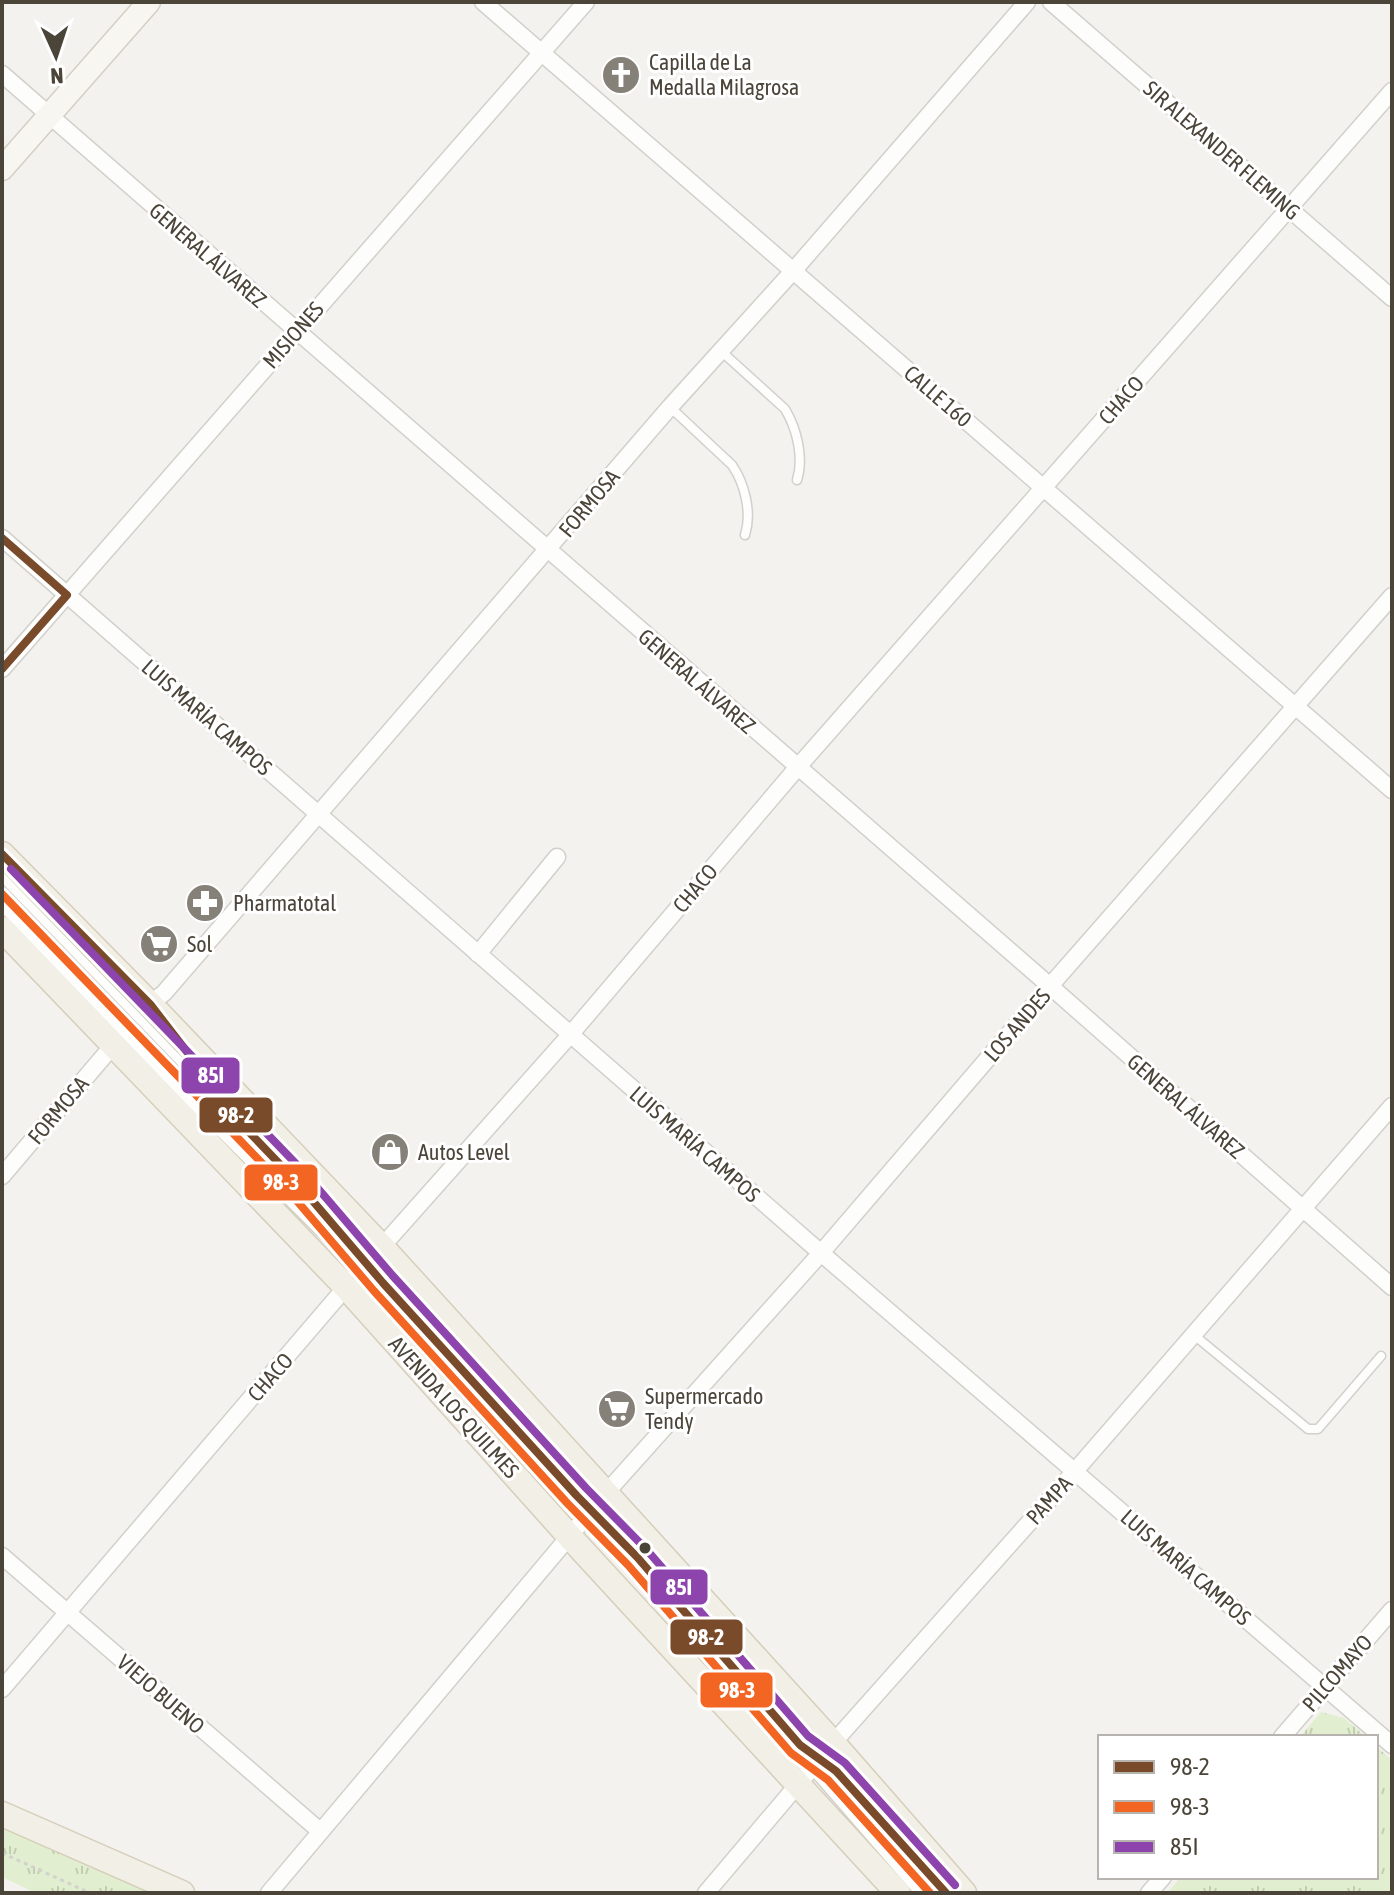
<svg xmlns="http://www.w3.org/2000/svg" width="1394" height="1895" font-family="'Asap Condensed',sans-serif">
  <defs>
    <pattern id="grass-tufts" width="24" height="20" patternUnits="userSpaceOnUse" patternTransform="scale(2)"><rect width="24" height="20" fill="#e1eecf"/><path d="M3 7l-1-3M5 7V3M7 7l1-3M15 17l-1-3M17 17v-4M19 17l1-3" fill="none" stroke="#c3cdb2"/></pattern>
  </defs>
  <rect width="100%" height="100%" fill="#f4f2ee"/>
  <g fill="url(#grass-tufts)">
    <path d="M1321 1712 1344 1718 1366 1737H1300Z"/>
    <path d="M1376 1746 1392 1760V1893H1167L1181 1877H1376Z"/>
    <path d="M832 1773 939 1893H933L826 1779Z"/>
    <path d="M2 1824 157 1893H36L2 1877Z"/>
  </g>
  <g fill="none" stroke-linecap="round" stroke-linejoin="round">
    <defs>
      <g id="lane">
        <path d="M721 351 785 409C797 429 804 458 797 480"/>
        <path d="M670 407 732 465C745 484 752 513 745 535"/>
        <path d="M2 877 294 1179 383 1283 577 1496 637 1557 800 1745 836 1771 946 1893"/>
        <path d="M2 907 182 1094 377 1289 795 1750 919 1893"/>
        <path d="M1194 1335 1308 1429H1318L1381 1356"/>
      </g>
      <g id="street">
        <path d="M483 2 1392 790"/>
        <path d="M1051 2 1392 298"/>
        <path d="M2 74 1050 986 1392 1287"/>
        <path d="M2 538 821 1253 1392 1745"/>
        <path d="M2 669 586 2"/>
        <path d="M478 954 557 857"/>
        <path d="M150 1004 164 993 670 407 794 270 1027 2"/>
        <path d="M2 1176 115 1043"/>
        <path d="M2 1556 320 1831"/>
        <path d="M2 1689 346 1287 570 1035 797 768 1392 91"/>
        <path d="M1282 1737 1392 1610"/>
        <path d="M269 1893 605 1494 821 1253 1050 986 1392 596"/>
        <path d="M706 1893 833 1743 1075 1471 1392 1106"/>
        <path d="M1149 1893 1163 1877"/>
      </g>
      <path id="secondary" d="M2 169 149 2"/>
      <g id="primary">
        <path d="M2 854 150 1004 382 1247 833 1743 964 1893"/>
        <path d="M2 929 346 1287 570 1537 898 1893"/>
        <path d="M2 1814 182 1893"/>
      </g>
    </defs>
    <use href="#lane" stroke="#d2d0cb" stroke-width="11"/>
    <use href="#street" stroke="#d2d0cb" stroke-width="19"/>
    <use href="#secondary" stroke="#d3cfc5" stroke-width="25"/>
    <use href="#primary" stroke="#d6cebb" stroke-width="27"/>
    <path stroke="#d3d2cc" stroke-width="3" stroke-dasharray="4 4" stroke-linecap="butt" d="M2 1853 90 1893"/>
    <use href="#lane" stroke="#fdfdfc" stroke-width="8"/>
    <use href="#street" stroke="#fdfdfc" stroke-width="16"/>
    <use href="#secondary" stroke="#f7f6f1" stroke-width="22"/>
    <use href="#primary" stroke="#f2efe6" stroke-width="24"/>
    <defs>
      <g id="bus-1">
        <path d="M2 538 67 595 2 669"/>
        <path d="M2 854 150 1004 249 1132 294 1179 383 1283 577 1496 637 1557 800 1745 836 1771 946 1893"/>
      </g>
      <path id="bus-2" d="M2 894 285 1187 374 1291 568 1504 628 1565 791 1753 828 1780 930 1893"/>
      <path id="bus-3" d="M11 869 303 1171 392 1275 586 1488 646 1549 808 1736 845 1763 955 1885"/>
    </defs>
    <use href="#bus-1" stroke="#fff" stroke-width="14"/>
    <use href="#bus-2" stroke="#fff" stroke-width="14"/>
    <use href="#bus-3" stroke="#fff" stroke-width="14"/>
    <use href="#bus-1" stroke="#7a4b2a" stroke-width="8"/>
    <use href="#bus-2" stroke="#f26522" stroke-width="8"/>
    <use href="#bus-3" stroke="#8e44ad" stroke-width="8"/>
  </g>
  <defs>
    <symbol id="church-disc" viewBox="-11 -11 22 22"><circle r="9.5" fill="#868178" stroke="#fff"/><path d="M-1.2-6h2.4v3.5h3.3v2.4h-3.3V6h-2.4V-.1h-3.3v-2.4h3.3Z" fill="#fff"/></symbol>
    <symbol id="pharmacy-disc" viewBox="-11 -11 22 22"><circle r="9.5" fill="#868178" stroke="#fff"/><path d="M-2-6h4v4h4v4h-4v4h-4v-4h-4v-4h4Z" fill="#fff"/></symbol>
    <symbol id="supermarket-disc" viewBox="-11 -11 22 22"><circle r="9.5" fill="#868178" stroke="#fff"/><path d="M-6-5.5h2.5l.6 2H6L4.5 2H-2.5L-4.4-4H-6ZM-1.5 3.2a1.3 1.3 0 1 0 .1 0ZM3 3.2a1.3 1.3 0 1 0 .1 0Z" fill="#fff"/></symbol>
    <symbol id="shop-disc" viewBox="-11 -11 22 22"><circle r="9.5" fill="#868178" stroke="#fff"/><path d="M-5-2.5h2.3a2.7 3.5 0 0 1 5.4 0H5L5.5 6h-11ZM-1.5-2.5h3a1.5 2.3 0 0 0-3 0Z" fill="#fff"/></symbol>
  </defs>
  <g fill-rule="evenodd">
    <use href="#church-disc" x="599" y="53" width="44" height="44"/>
    <use href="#pharmacy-disc" x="183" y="881" width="44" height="44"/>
    <use href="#supermarket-disc" x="137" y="922" width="44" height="44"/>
    <use href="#shop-disc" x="368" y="1130" width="44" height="44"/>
    <use href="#supermarket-disc" x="595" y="1387" width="44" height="44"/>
  </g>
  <circle fill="#4b4439" stroke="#fff" stroke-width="3" cx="645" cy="1548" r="7"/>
  <g text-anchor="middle" stroke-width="6" stroke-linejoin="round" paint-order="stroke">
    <g font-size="22" fill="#4b4439" stroke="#fff" text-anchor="start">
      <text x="649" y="70">Capilla de La<tspan x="649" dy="25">Medalla Milagrosa</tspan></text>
      <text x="233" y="911">Pharmatotal</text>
      <text x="187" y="952">Sol</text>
      <text x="418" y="1160">Autos Level</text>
      <text x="645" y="1404">Supermercado<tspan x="645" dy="25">Tendy</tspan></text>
    </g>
    <g font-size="22" fill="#4b4439" stroke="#fff">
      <text transform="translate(1222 150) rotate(41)" y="8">SIR ALEXANDER FLEMING</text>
      <text transform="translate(208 255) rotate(41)" y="8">GENERAL ÁLVAREZ</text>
      <text transform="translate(293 335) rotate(-49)" y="8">MISIONES</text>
      <text transform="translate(938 396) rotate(41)" y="8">CALLE 160</text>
      <text transform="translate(1121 400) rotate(-49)" y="8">CHACO</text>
      <text transform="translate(589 503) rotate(-50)" y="8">FORMOSA</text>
      <text transform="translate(697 681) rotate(41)" y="8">GENERAL ÁLVAREZ</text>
      <text transform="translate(207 717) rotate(41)" y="8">LUIS MARÍA CAMPOS</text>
      <text transform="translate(695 888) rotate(-50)" y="8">CHACO</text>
      <text transform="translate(1017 1025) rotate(-49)" y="8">LOS ANDES</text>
      <text transform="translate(1186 1106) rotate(41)" y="8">GENERAL ÁLVAREZ</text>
      <text transform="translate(58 1110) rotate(-50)" y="8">FORMOSA</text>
      <text transform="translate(695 1144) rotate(41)" y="8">LUIS MARÍA CAMPOS</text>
      <text transform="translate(270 1377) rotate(-49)" y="8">CHACO</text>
      <text transform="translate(454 1407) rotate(48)" y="8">AVENIDA LOS QUILMES</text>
      <text transform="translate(1049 1500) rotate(-48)" y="8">PAMPA</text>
      <text transform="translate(1186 1567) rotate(41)" y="8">LUIS MARÍA CAMPOS</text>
      <text transform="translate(1337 1673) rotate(-49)" y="8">PILCOMAYO</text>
      <text transform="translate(161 1694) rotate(41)" y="8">VIEJO BUENO</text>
    </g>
  </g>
  <g stroke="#fff" stroke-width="3">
    <rect x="180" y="1056" width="61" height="39" rx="8" fill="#8e44ad"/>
    <rect x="198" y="1096" width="76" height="38" rx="8" fill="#7a4b2a"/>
    <rect x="243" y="1163" width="76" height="39" rx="8" fill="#f26522"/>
    <rect x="649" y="1568" width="60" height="38" rx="8" fill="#8e44ad"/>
    <rect x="669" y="1618" width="75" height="38" rx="8" fill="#7a4b2a"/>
    <rect x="699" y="1671" width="75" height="38" rx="8" fill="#f26522"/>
  </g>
  <g font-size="22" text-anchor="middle" font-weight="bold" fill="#fff">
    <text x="211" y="1083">85I</text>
    <text x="236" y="1123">98-2</text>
    <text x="281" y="1190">98-3</text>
    <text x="679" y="1595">85I</text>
    <text x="706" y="1645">98-2</text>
    <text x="737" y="1698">98-3</text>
  </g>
  <rect width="1394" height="1895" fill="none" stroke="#4b4439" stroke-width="8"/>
  <rect x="1098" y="1735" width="280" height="144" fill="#ffffff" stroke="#b7b4b0" stroke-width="2"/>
  <rect x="1114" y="1761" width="40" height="12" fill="#7a4b2a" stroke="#b7b4b0" stroke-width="2"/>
  <text x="1170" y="1775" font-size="24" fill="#4b4439">98-2</text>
  <rect x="1114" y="1801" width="40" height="12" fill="#f26522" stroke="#b7b4b0" stroke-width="2"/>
  <text x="1170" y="1815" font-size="24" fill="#4b4439">98-3</text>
  <rect x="1114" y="1841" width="40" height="12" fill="#8e44ad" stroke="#b7b4b0" stroke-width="2"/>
  <text x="1170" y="1855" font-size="24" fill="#4b4439">85I</text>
  <g transform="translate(56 56) rotate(177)" stroke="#ffffff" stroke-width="6" paint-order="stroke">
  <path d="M0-6L14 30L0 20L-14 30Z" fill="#4b4439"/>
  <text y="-12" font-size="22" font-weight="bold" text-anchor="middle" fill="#4b4439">N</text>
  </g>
</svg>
